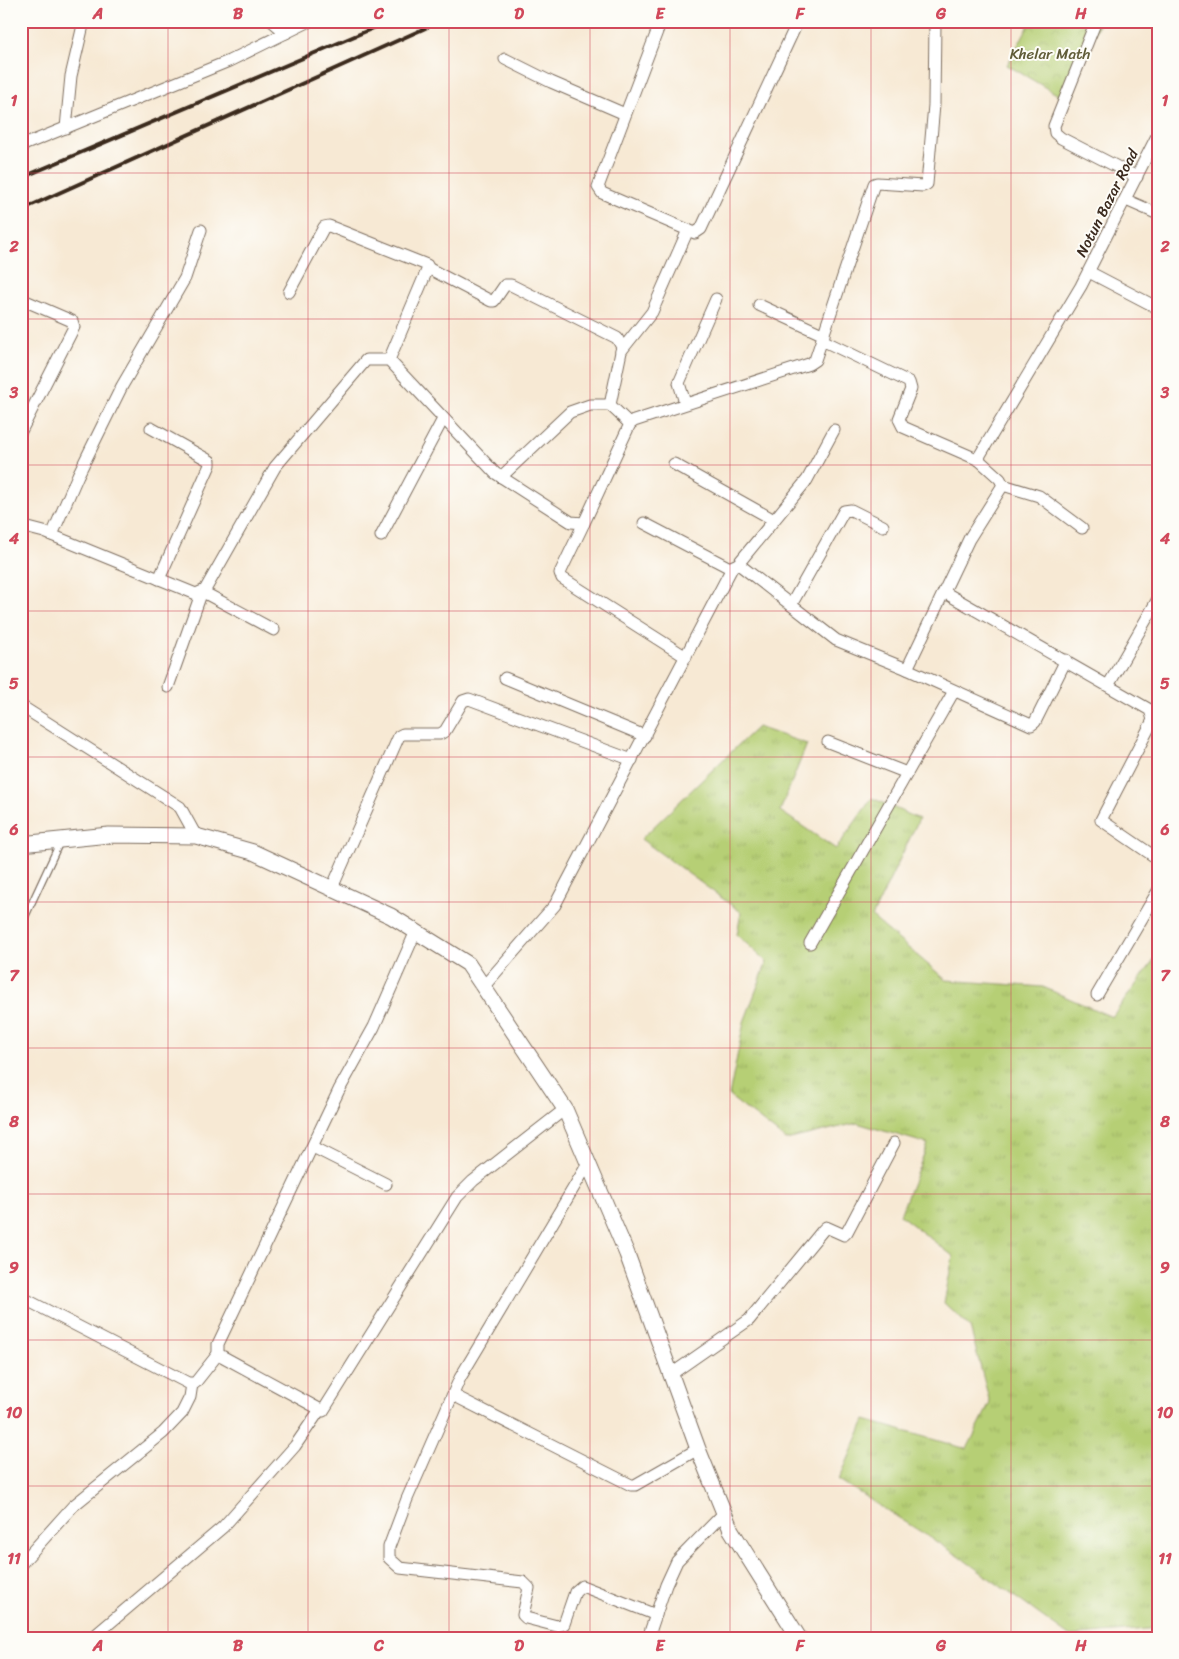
<svg xmlns="http://www.w3.org/2000/svg" width="1179" height="1659" font-family="Sriracha,sans-serif">
  <defs>
    <pattern id="grass-tufts" width="24" height="20" patternUnits="userSpaceOnUse" patternTransform="scale(1.25)"><rect width="24" height="20" fill="#b6cf74"/><path d="M3 7l-1-3M5 7V3M7 7l1-3M15 17l-1-3M17 17v-4M19 17l1-3" fill="none" stroke="#9db264"/></pattern>
    <pattern id="park-crowns" width="20" height="18" patternUnits="userSpaceOnUse" patternTransform="scale(1.25)"><rect width="20" height="18" fill="#b6cf74"/><path d="M2 6a3 3 0 1 1 6 0M12 15a3 3 0 1 1 6 0" fill="none" stroke="#9db264"/></pattern>
  </defs>
  <rect width="100%" height="100%" fill="#fdfcf7"/>
  <filter id="ink" filterUnits="userSpaceOnUse"><feTurbulence type="fractalNoise" baseFrequency=".02" numOctaves="2"/><feDisplacementMap in="SourceGraphic" scale="10" xChannelSelector="R" yChannelSelector="G"/><feConvolveMatrix kernelMatrix="1 2 1 2 8 2 1 2 1" color-interpolation-filters="sRGB"/></filter>
  <filter id="wash" filterUnits="userSpaceOnUse"><feTurbulence type="fractalNoise" baseFrequency=".0096" numOctaves="4" result="noise"/><feDisplacementMap in="SourceGraphic" scale="20" xChannelSelector="R" yChannelSelector="G"/><feGaussianBlur stdDeviation="1.12" result="paint"/><feColorMatrix in="noise" values="0 0 0 0 0 0 0 0 0 0 0 0 0 0 0 0 0 1.4 0 .05"/><feComposite in="paint" operator="in"/></filter>
  <g filter="url(#wash)">
    <rect width="100%" height="100%" fill="#f7e9d4"/>
    <path fill="url(#grass-tufts)" stroke="#787c49" d="M757 727 807 744 780 811 836 849 872 798 919 819 872 917 946 980 1043 987 1112 1017 1158 955V1628L1069 1636 956 1554 839 1480 865 1420 967 1449 990 1403 970 1327 944 1303 953 1256 900 1215 928 1144 857 1123 786 1140 729 1096 744 1022 767 962 737 935 741 912 641 839Z"/>
    <path fill="url(#park-crowns)" stroke="#787c49" d="M1031 21H1100L1065 99 1007 65Z"/>
  </g>
  <g filter="url(#ink)">
    <g fill="none" stroke-linecap="round" stroke-linejoin="round">
      <defs>
        <path id="service" d="M21 926 60 842"/>
        <g id="minor">
          <path d="M272 21 286 33"/>
          <path d="M661 21 598 187 602 193 695 233 701 229 798 21"/>
          <path d="M1096 21 1054 126 1055 133 1061 138 1137 177"/>
          <path d="M505 59 551 82 625 114"/>
          <path d="M66 128 71 76 84 21"/>
          <path d="M21 146 229 61 310 21"/>
          <path d="M1126 200 1158 214"/>
          <path d="M428 268 491 301H494L505 285H511L617 338 622 347 610 405 630 424"/>
          <path d="M1089 272 1158 308"/>
          <path d="M289 292 324 227 329 226 427 265 428 268 389 360"/>
          <path d="M21 299 72 321 74 327 21 431"/>
          <path d="M759 305 824 335"/>
          <path d="M822 340 909 382 911 389 899 419 903 427 979 460"/>
          <path d="M621 351 652 312 688 230"/>
          <path d="M685 403 679 383 716 299"/>
          <path d="M151 428 210 461V465L159 579"/>
          <path d="M674 464 774 520"/>
          <path d="M501 477 570 412 590 405H610"/>
          <path d="M1003 485 1039 496 1082 528"/>
          <path d="M584 523 560 573 562 578 686 657"/>
          <path d="M644 523 730 568"/>
          <path d="M21 526 44 532 196 594 205 590 275 467 366 360H389L495 473 571 522 584 523 630 424 634 421 809 364 815 360 874 184 877 183 923 186 927 184 934 105 935 21"/>
          <path d="M52 535 78 475 122 386 185 278 201 230"/>
          <path d="M381 536 443 419"/>
          <path d="M738 564 807 480 834 430"/>
          <path d="M203 592 274 630"/>
          <path d="M944 592 1150 710 1153 720 1101 820 1158 859"/>
          <path d="M791 605 844 511 851 510 883 526"/>
          <path d="M907 669 1031 725 1035 722 1066 660"/>
          <path d="M505 678 645 736"/>
          <path d="M1109 684 1158 599"/>
          <path d="M168 687 201 594"/>
          <path d="M21 706 180 807 196 836"/>
          <path d="M828 742 907 773"/>
          <path d="M332 888 399 736 403 734H440L445 731 463 701 469 699 632 760"/>
          <path d="M416 931 374 1027 339 1090 218 1344V1354L323 1411 457 1197 473 1181 565 1109"/>
          <path d="M810 943 954 691"/>
          <path d="M484 986 555 905 733 566 738 564 741 566 836 640 907 669 969 539 1003 485 1000 479 979 460 980 455 1081 286 1158 134"/>
          <path d="M1097 995 1158 891"/>
          <path d="M313 1147 386 1184"/>
          <path d="M589 1162 460 1378 407 1499 389 1547V1558L400 1568 523 1582 529 1588 523 1615 526 1618 557 1626 564 1624 575 1592 582 1586 656 1615"/>
          <path d="M21 1297 188 1383H195L218 1354"/>
          <path d="M670 1375 749 1320 823 1230 826 1227 844 1235 847 1232 894 1143"/>
          <path d="M453 1395 631 1485H635L698 1449"/>
          <path d="M21 1564 73 1506 163 1433 182 1413 190 1397 192 1384"/>
          <path d="M92 1638 223 1527 295 1446 319 1411"/>
          <path d="M648 1638 666 1585 677 1561 724 1513"/>
        </g>
        <path id="tertiary" d="M21 844 109 835 196 836 253 852 391 916 468 964 565 1109 627 1254 698 1449 731 1530 799 1638"/>
      </defs>
      <use href="#service" stroke="#7d6d5e" stroke-width="8"/>
      <use href="#minor" stroke="#7d6d5e" stroke-width="13"/>
      <use href="#tertiary" stroke="#7d6d5e" stroke-width="17"/>
      <use href="#service" stroke="#fff" stroke-width="5.5"/>
      <use href="#minor" stroke="#fff" stroke-width="11"/>
      <use href="#tertiary" stroke="#fff" stroke-width="15"/>
      <g stroke="#3b2a1e" stroke-width="4">
        <path d="M21 178 390 21"/>
        <path d="M21 210 441 21"/>
      </g>
    </g>
  </g>
  <path fill="none" stroke="#d1495b" stroke-width="1" stroke-opacity="0.55" d="M168 21V1638M308 21V1638M449 21V1638M590 21V1638M730 21V1638M871 21V1638M1011 21V1638M21 173H1158M21 319H1158M21 465H1158M21 611H1158M21 757H1158M21 902H1158M21 1048H1158M21 1194H1158M21 1340H1158M21 1486H1158"/>
  <g text-anchor="middle" stroke-width="4" stroke-linejoin="round" paint-order="stroke">
    <g font-size="15" fill="#605c38" stroke="#fdfcf7">
      <text x="1050" y="59">Khelar Math</text>
    </g>
    <g font-size="15" fill="#3b2a1e" stroke="#fdfcf7">
      <text transform="translate(1107 203) rotate(-63)" y="5">Notun Bazar Road</text>
    </g>
  </g>
  <rect width="1179" height="1659" fill="none" stroke="#fdfcf7" stroke-width="55"/>
  <rect x="28" y="28" width="1124" height="1604" fill="none" stroke="#d1495b" stroke-width="2"/>
  <g font-size="16" text-anchor="middle" font-weight="bold" fill="#d1495b">
    <text x="98" y="19">A</text>
    <text x="238" y="19">B</text>
    <text x="379" y="19">C</text>
    <text x="519" y="19">D</text>
    <text x="660" y="19">E</text>
    <text x="800" y="19">F</text>
    <text x="941" y="19">G</text>
    <text x="1081" y="19">H</text>
    <text x="14" y="106">1</text>
    <text x="1165" y="106">1</text>
    <text x="14" y="252">2</text>
    <text x="1165" y="252">2</text>
    <text x="14" y="398">3</text>
    <text x="1165" y="398">3</text>
    <text x="14" y="544">4</text>
    <text x="1165" y="544">4</text>
    <text x="14" y="689">5</text>
    <text x="1165" y="689">5</text>
    <text x="14" y="835">6</text>
    <text x="1165" y="835">6</text>
    <text x="14" y="981">7</text>
    <text x="1165" y="981">7</text>
    <text x="14" y="1127">8</text>
    <text x="1165" y="1127">8</text>
    <text x="14" y="1273">9</text>
    <text x="1165" y="1273">9</text>
    <text x="14" y="1418">10</text>
    <text x="1165" y="1418">10</text>
    <text x="14" y="1564">11</text>
    <text x="1165" y="1564">11</text>
    <text x="98" y="1651">A</text>
    <text x="238" y="1651">B</text>
    <text x="379" y="1651">C</text>
    <text x="519" y="1651">D</text>
    <text x="660" y="1651">E</text>
    <text x="800" y="1651">F</text>
    <text x="941" y="1651">G</text>
    <text x="1081" y="1651">H</text>
  </g>
</svg>
